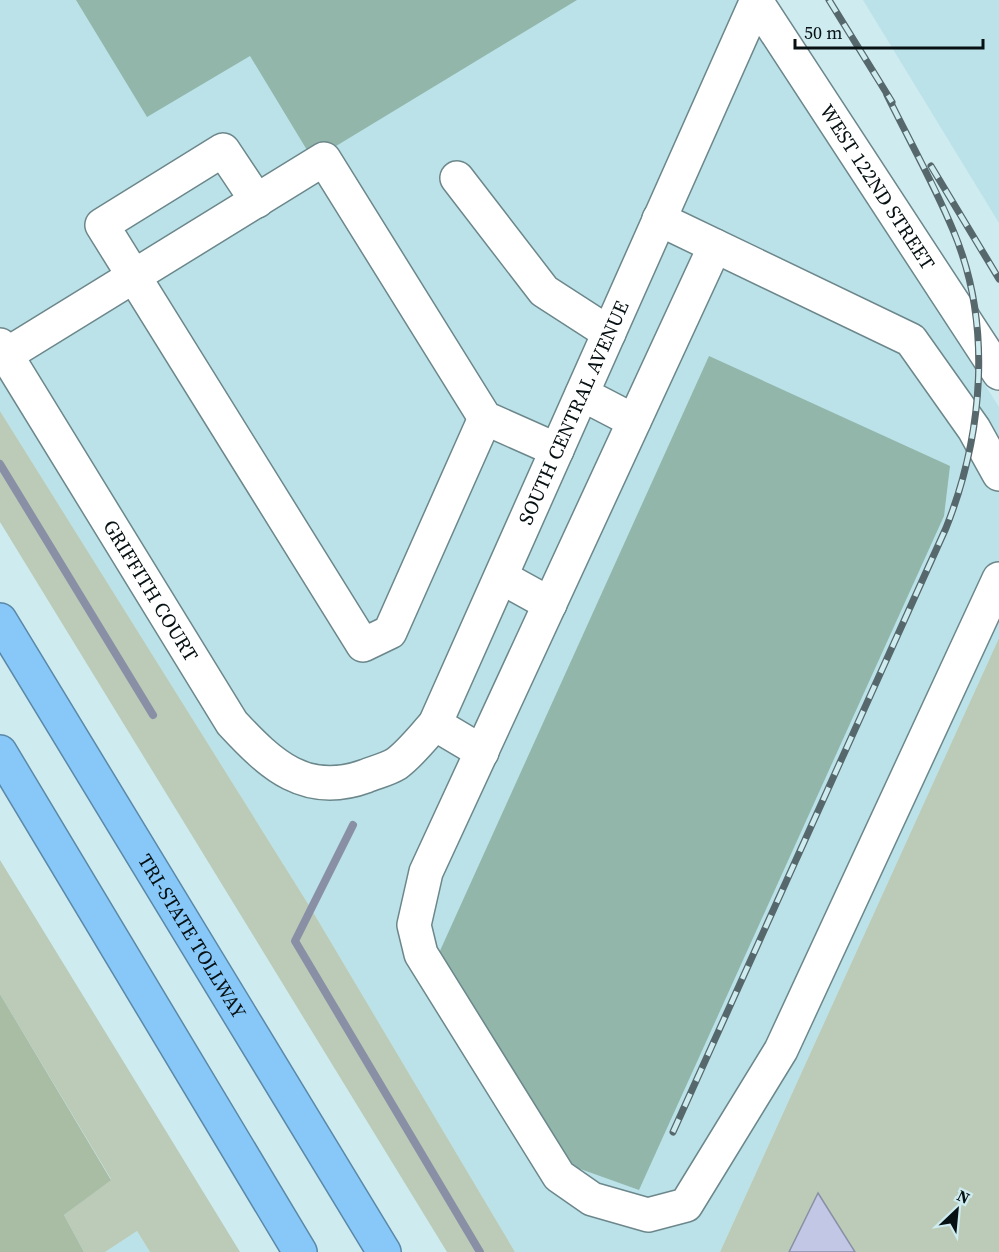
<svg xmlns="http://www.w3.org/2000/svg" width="999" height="1252" font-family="'Source Serif 4',serif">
  <rect width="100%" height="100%" fill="#ceebf0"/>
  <g fill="#bbe2e8">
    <path d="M0 0H742L999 407V638L720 1252H515L310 907 0 411Z"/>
    <path d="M863 0H999V223Z"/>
    <path d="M137 1231 150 1252H105Z"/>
  </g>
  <g fill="#bbcbb8">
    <path d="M0 411 310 907 515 1252H447L0 522Z"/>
    <path d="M999 638V1252H720Z"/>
    <path d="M0 860 240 1252H150L137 1231 105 1252H84L64 1215 111 1179 0 994Z"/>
  </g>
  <path fill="#a8bda4" d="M0 994 111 1180 64 1215 84 1252H0Z"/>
  <path fill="#c1c7e5" stroke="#8990a6" stroke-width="1.5" d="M818 1193 855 1252H789Z"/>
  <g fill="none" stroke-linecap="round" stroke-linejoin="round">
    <g stroke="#8990a6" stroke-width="8">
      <path d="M0 464 153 715"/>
      <path d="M353 825 295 941 480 1252"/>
    </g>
  </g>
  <g fill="#92b6aa">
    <path d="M76 0H577L313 160 250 56 147 117Z"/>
    <path d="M709 356 950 466 944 516 639 1190 572 1166 439 953Z"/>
  </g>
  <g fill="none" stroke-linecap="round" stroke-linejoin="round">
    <defs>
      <g id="minor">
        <path id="s1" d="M756 1 999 373"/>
        <path d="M457 178 544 291 609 333"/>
        <path d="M257 201 223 150 102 225 363 645 390 632 485 418"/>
        <path d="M659 219 911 340 974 429 999 474"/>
        <path d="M715 246 426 872 414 925 421 954 559 1176 592 1199 648 1215 686 1205 781 1050 999 579"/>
        <path id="s2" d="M0 345 232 723C271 765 306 798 366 776 376 772 388 769 396 764 410 754 423 737 435 724L757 0"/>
        <path d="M6 355 324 159 485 418 557 450"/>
        <path d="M582 394 634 421"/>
        <path d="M501 577 550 604"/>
        <path d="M435 724 482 752"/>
      </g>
      <g id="highway">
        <path id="s3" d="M0 620 384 1252"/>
        <path d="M0 752 300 1252"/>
      </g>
    </defs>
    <use href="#minor" stroke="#6c878b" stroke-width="36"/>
    <use href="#highway" stroke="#5a88a8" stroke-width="36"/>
    <use href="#minor" stroke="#fff" stroke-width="33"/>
    <use href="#highway" stroke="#87c8f8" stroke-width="33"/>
    <defs>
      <g id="rail">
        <path d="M829 0 892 102"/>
        <path d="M931 166 999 279"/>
        <path d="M673 1132 946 528C983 435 993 324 953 230 934 184 909 140 887 95"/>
      </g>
    </defs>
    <use href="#rail" stroke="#56686b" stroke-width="7"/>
    <use href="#rail" stroke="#ceebf0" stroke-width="4.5" stroke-dasharray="14" stroke-linecap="butt"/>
  </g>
  <g text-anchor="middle" stroke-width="4.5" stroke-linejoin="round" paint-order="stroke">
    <g font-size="20" fill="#071113" stroke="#ceebf0">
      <text dy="7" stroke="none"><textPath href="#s1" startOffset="222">WEST 122ND STREET</textPath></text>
      <text dy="7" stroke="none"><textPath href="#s2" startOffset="1028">SOUTH CENTRAL AVENUE</textPath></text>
      <text dy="7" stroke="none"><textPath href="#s2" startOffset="288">GRIFFITH COURT</textPath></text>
      <text dy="7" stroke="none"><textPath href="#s3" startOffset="370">TRI-STATE TOLLWAY</textPath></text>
    </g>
  </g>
  <g transform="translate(957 1210) rotate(26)" stroke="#ceebf0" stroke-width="4.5" paint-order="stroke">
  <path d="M0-4.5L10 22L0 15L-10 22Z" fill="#071113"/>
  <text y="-9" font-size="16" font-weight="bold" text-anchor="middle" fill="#071113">N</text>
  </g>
  <path d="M795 39v9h188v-9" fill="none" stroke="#071113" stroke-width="3"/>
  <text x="804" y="39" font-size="18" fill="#071113" stroke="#ceebf0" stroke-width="4.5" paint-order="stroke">50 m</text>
</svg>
